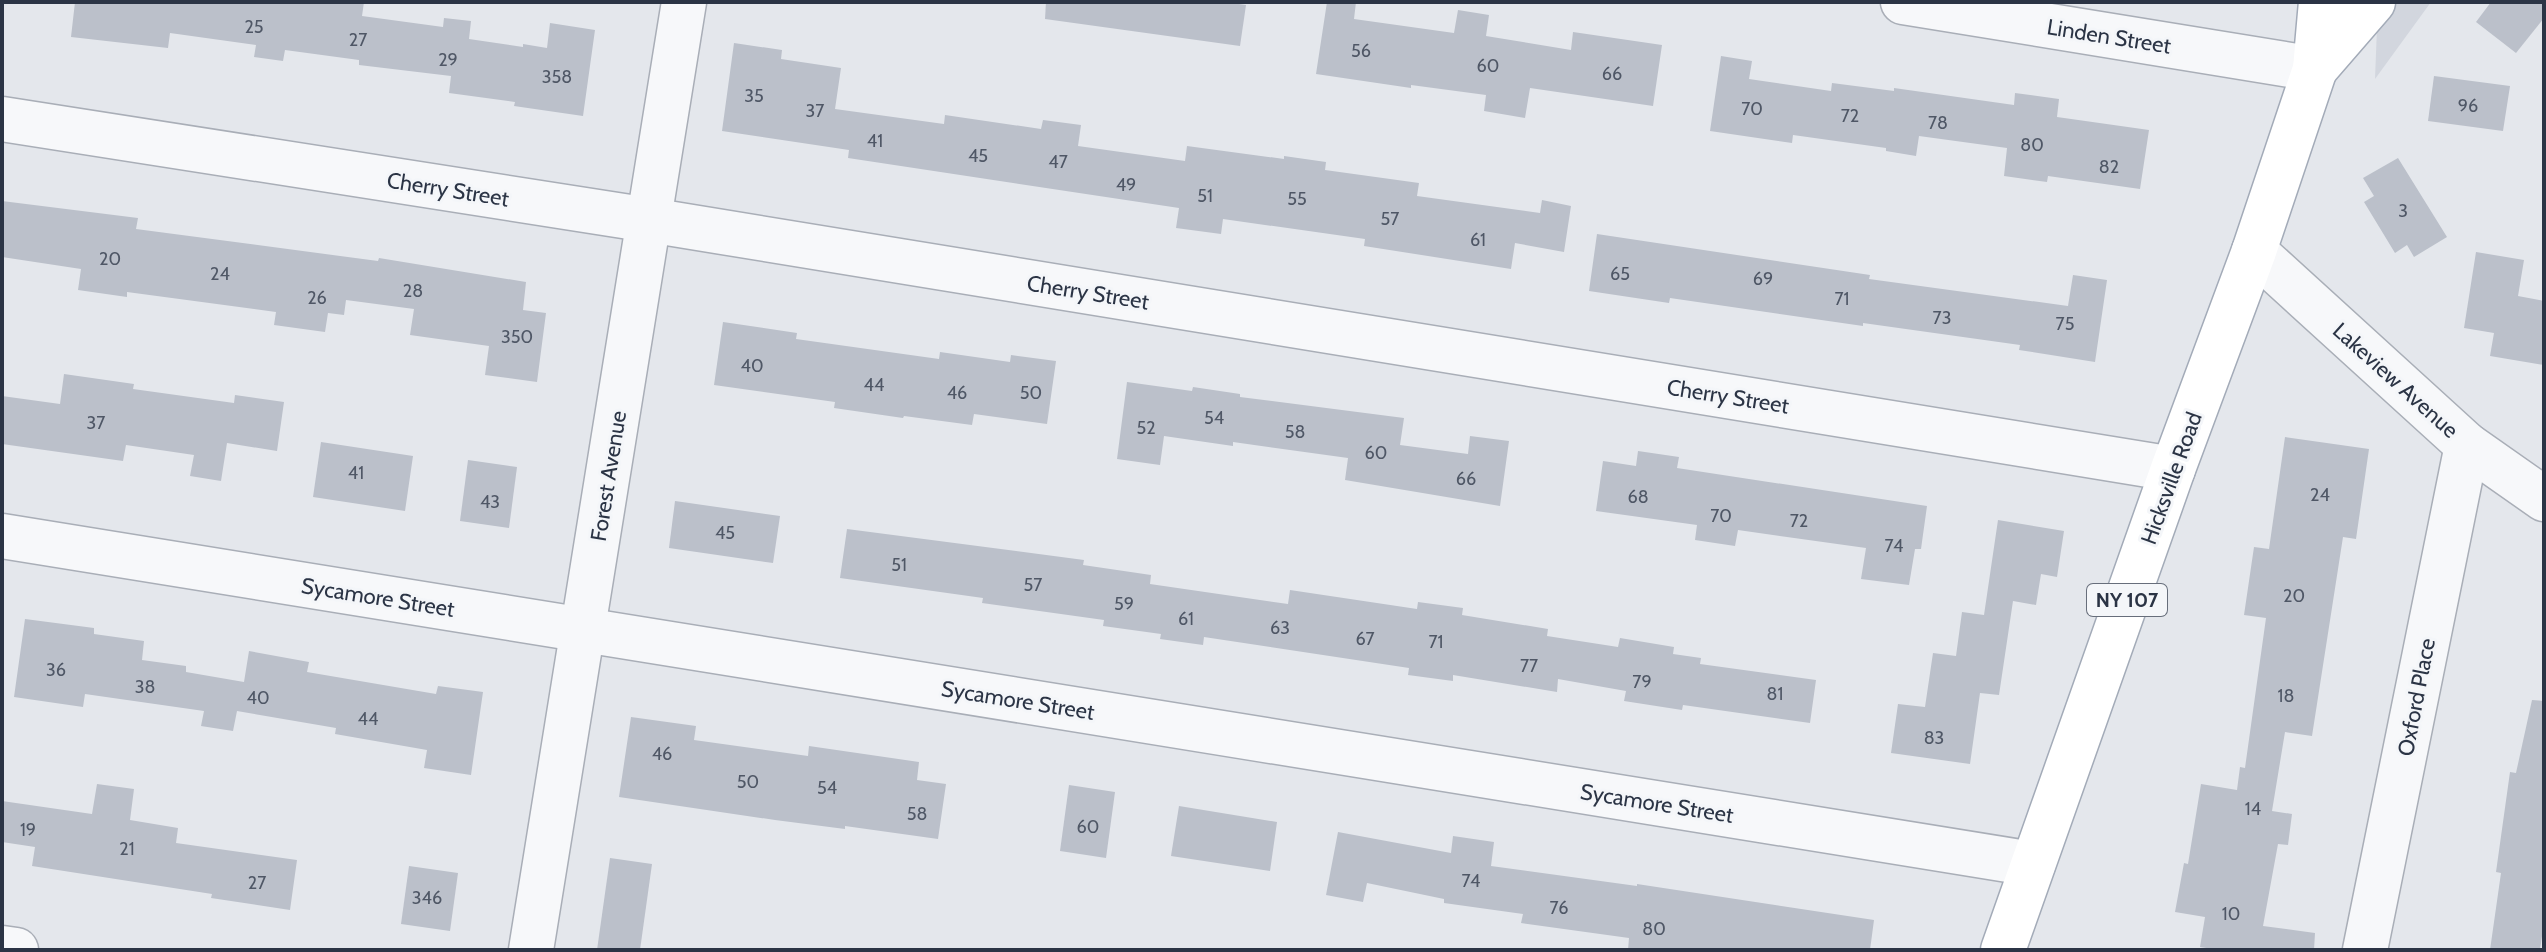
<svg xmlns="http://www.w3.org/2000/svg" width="2546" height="952" font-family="Cabin,sans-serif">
  <rect width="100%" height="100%" fill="#e4e7ec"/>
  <path fill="#d2d6de" d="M2378 2H2431L2375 79Z"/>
  <g fill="#bbc0ca">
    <path d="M75 2H364L362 16 443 27 444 18 471 21 469 39 523 47V44L547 48 550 23 595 30 583 116 514 106 515 102 449 93 451 76 359 65V60L285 50 283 61 254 57 256 45 170 33 168 48 71 37Z"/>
    <path d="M1046 2H1225L1246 5 1240 46 1045 19Z"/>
    <path d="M1327 2H1356L1354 19 1454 33 1458 10 1489 15 1486 36 1571 50 1573 32 1662 45 1653 106 1530 88 1525 118 1484 111 1486 95 1411 85V88L1316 74Z"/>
    <path d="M2491 2H2544V18L2516 53 2476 22Z"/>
    <path d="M734 43 782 50 781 59 841 68 835 109 944 124 945 115 1041 129 1043 120 1081 125 1078 146 1185 161 1187 146 1284 159V156L1326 162 1325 170 1419 183 1417 196 1540 213 1542 200 1571 206 1564 252 1515 243 1511 269 1364 246 1365 239 1223 219 1221 234 1176 228 1179 208 848 158 849 150 722 131Z"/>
    <path d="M1721 56 1752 61 1749 79 1831 91 1832 83 1894 91V88L2014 105 2015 93 2059 99 2057 117 2149 130 2140 189 2048 176 2047 182 2004 176 2007 148 1919 136 1916 156 1886 151V148L1793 135 1792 143 1710 131Z"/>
    <path d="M2434 76 2510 86 2503 131 2428 121Z"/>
    <path d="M2398 158 2447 237 2414 257 2407 245 2395 253 2364 202 2374 196 2363 178Z"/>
    <path d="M2 201 138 218 136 229 378 261 379 258 526 282 523 310 546 313 537 382 485 375 489 346 410 335 414 309 346 300 344 315 328 313 325 332 274 325 276 312 127 292V297L78 290 81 269 2 257Z"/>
    <path d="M1597 234 1870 275 1869 279 2068 306 2073 275 2107 280 2095 362 2019 350 2020 345 1863 323V326L1670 298 1669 303 1589 291Z"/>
    <path d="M2476 252 2524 260 2518 296 2544 301V365L2490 356 2494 333 2464 328Z"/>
    <path d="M723 322 797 333 796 339 939 359 940 352 1010 362 1011 355 1056 361 1047 424 974 414 972 425 904 416 903 418 834 408 835 402 714 385Z"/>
    <path d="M64 374 134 384 133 389 234 403 235 395 284 402 277 451 227 443 221 481 190 476 194 455 126 445 123 461 2 444V396L60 404Z"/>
    <path d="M1127 382 1192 391 1193 387 1240 394V397L1404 418 1400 445 1468 454 1470 436 1509 441 1500 506 1345 480 1348 458 1233 442V446L1164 436 1160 465 1117 459Z"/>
    <path d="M2285 437 2369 449 2356 539 2343 537 2312 736 2285 732 2272 811 2292 814 2288 845 2278 844 2263 926 2315 933 2314 950H2219L2200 947 2205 917 2175 912 2184 863 2188 864 2201 784 2237 790 2240 767 2245 768 2266 618 2244 615 2254 547 2269 549Z"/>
    <path d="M321 442 413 456 405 511 313 497Z"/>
    <path d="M1638 451 1679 457 1677 468 1927 506 1921 549H1915L1909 585 1861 579 1866 548 1738 530 1735 546 1695 540 1697 525 1596 511 1603 461 1636 466Z"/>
    <path d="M468 460 517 467 509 528 460 521Z"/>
    <path d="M675 501 780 516 773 563 669 548Z"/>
    <path d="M1998 520 2064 531 2057 577 2041 574 2036 605 2013 601 1999 695 1980 693 1970 764 1891 753 1898 704 1925 707 1933 653 1956 656 1962 612 1984 615Z"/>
    <path d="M847 529 1084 560 1083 565 1151 575 1150 584 1288 604 1290 590 1417 609 1418 602 1463 608 1462 615 1548 629 1547 636 1618 647 1620 638 1674 647 1673 654 1701 658 1700 664 1816 680 1810 723 1683 705 1682 710 1624 701 1626 691 1558 679 1557 692 1453 675V681L1408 675 1409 668 1204 637 1203 645 1160 639 1161 634 1103 626 1104 620 982 603 983 598 840 578Z"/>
    <path d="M25 619 94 628V634L144 641 142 660 186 666V672L244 682 249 651 309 662 307 672 436 694 438 686 483 692 471 775 424 768 427 750 335 734 336 728 237 711 233 731 201 726 204 711 85 694 83 707 14 697Z"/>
    <path d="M2532 700 2544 701V922L2540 950H2490L2501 873 2496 872 2510 772 2516 773Z"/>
    <path d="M631 717 696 726 694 740 808 756 809 746 919 762 917 780 946 784 938 839 845 826V829L775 820 619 797Z"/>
    <path d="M97 784 134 789 130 820 178 828 176 843 297 860 290 910 211 898 212 894 32 866 35 847 2 842V801L92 814Z"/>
    <path d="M1069 785 1115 792 1106 858 1060 851Z"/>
    <path d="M1179 806 1277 822 1270 871 1171 856Z"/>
    <path d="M1338 832 1451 853 1453 836 1494 842 1491 866 1637 886V884L1874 920 1870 950H1628L1629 938 1521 923 1523 914 1444 903V899L1367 883 1363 902 1326 895Z"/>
    <path d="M610 858 652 864 640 950H597Z"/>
    <path d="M409 866 458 873 450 931 401 924Z"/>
  </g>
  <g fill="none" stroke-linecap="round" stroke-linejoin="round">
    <defs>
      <g id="minor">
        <path d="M1903 2 2315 69"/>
        <path d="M2 119 649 220 2173 469"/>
        <path d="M2254 251 2467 445 2544 499"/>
        <path d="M2 536 2033 864"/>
        <path d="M2 948 16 950"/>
        <path d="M531 950 684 2"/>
        <path d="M2365 950 2467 445"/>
      </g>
      <g id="major">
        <path d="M2315 69 2373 2"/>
        <path d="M2003 950 2173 469 2254 251 2315 69 2321 2"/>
      </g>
    </defs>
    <use href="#minor" stroke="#a9aeb7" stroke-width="47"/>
    <use href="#major" stroke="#a3abb8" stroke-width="47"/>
    <use href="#minor" stroke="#f7f8fa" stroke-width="44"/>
    <use href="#major" stroke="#fff" stroke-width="44"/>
  </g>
  <g text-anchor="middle" stroke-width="6" stroke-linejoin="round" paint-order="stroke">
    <g font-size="18" fill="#4f5766">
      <text x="254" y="33">25</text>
      <text x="358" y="46">27</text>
      <text x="1361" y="57">56</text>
      <text x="448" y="66">29</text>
      <text x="1488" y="72">60</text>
      <text x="1612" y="80">66</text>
      <text x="557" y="83">358</text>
      <text x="754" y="102">35</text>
      <text x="2468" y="112">96</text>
      <text x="1752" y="115">70</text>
      <text x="815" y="117">37</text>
      <text x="1850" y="122">72</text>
      <text x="1938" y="129">78</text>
      <text x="875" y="147">41</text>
      <text x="2032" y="151">80</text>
      <text x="978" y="162">45</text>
      <text x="1058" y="168">47</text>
      <text x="2109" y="173">82</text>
      <text x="1126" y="191">49</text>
      <text x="1205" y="202">51</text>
      <text x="1297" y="205">55</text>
      <text x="2403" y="217">3</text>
      <text x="1390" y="225">57</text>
      <text x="1478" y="246">61</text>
      <text x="110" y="265">20</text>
      <text x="220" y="280">24</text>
      <text x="1620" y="280">65</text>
      <text x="1763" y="285">69</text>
      <text x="413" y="297">28</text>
      <text x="317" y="304">26</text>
      <text x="1842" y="305">71</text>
      <text x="1942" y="324">73</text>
      <text x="2065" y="330">75</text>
      <text x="517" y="343">350</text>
      <text x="752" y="372">40</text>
      <text x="874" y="391">44</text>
      <text x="957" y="399">46</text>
      <text x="1031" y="399">50</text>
      <text x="1214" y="424">54</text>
      <text x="96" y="429">37</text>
      <text x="1146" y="434">52</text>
      <text x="1295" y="438">58</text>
      <text x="1376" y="459">60</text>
      <text x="356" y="479">41</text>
      <text x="1466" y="485">66</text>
      <text x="2320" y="501">24</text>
      <text x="1638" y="503">68</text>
      <text x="490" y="508">43</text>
      <text x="1721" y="522">70</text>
      <text x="1799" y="527">72</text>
      <text x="725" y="539">45</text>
      <text x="1894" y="552">74</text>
      <text x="899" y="571">51</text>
      <text x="1033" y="591">57</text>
      <text x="2294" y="602">20</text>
      <text x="1124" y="610">59</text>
      <text x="1186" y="625">61</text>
      <text x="1280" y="634">63</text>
      <text x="1365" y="645">67</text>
      <text x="1436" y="648">71</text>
      <text x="1529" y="672">77</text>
      <text x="56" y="676">36</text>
      <text x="1642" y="688">79</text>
      <text x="145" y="693">38</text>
      <text x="1775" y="700">81</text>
      <text x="2286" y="702">18</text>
      <text x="258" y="704">40</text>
      <text x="368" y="725">44</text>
      <text x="1934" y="744">83</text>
      <text x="662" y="760">46</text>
      <text x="748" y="788">50</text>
      <text x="827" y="794">54</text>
      <text x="2253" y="815">14</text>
      <text x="917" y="820">58</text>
      <text x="1088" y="833">60</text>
      <text x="28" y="836">19</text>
      <text x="127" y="855">21</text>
      <text x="1471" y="887">74</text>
      <text x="257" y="889">27</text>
      <text x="427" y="904">346</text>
      <text x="1559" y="914">76</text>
      <text x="2231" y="920">10</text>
      <text x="1654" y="935">80</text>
    </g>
    <rect fill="#f4f6f9" stroke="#676e7b" stroke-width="2" x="2087" y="584" width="80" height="32" rx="6"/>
    <g font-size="20" font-weight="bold" fill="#2b3445">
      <text x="2127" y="607">NY 107</text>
    </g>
    <g font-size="22" fill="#2b3445" stroke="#f4f6f9">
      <text transform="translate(2109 36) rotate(9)" y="8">Linden Street</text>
      <text transform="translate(448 189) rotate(9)" y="8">Cherry Street</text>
      <text transform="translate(1088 292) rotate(9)" y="8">Cherry Street</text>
      <text transform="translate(2396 380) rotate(42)" y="8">Lakeview Avenue</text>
      <text transform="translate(1728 396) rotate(9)" y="8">Cherry Street</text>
      <text transform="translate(608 476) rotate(-81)" y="8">Forest Avenue</text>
      <text transform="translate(2171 478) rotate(-70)" y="8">Hicksville Road</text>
      <text transform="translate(378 597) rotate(9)" y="8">Sycamore Street</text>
      <text transform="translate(2416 697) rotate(-79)" y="8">Oxford Place</text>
      <text transform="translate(1018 700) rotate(9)" y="8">Sycamore Street</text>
      <text transform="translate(1657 803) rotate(9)" y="8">Sycamore Street</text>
    </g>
  </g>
  <rect width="2546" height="952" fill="none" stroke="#2b3445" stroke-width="8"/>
</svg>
